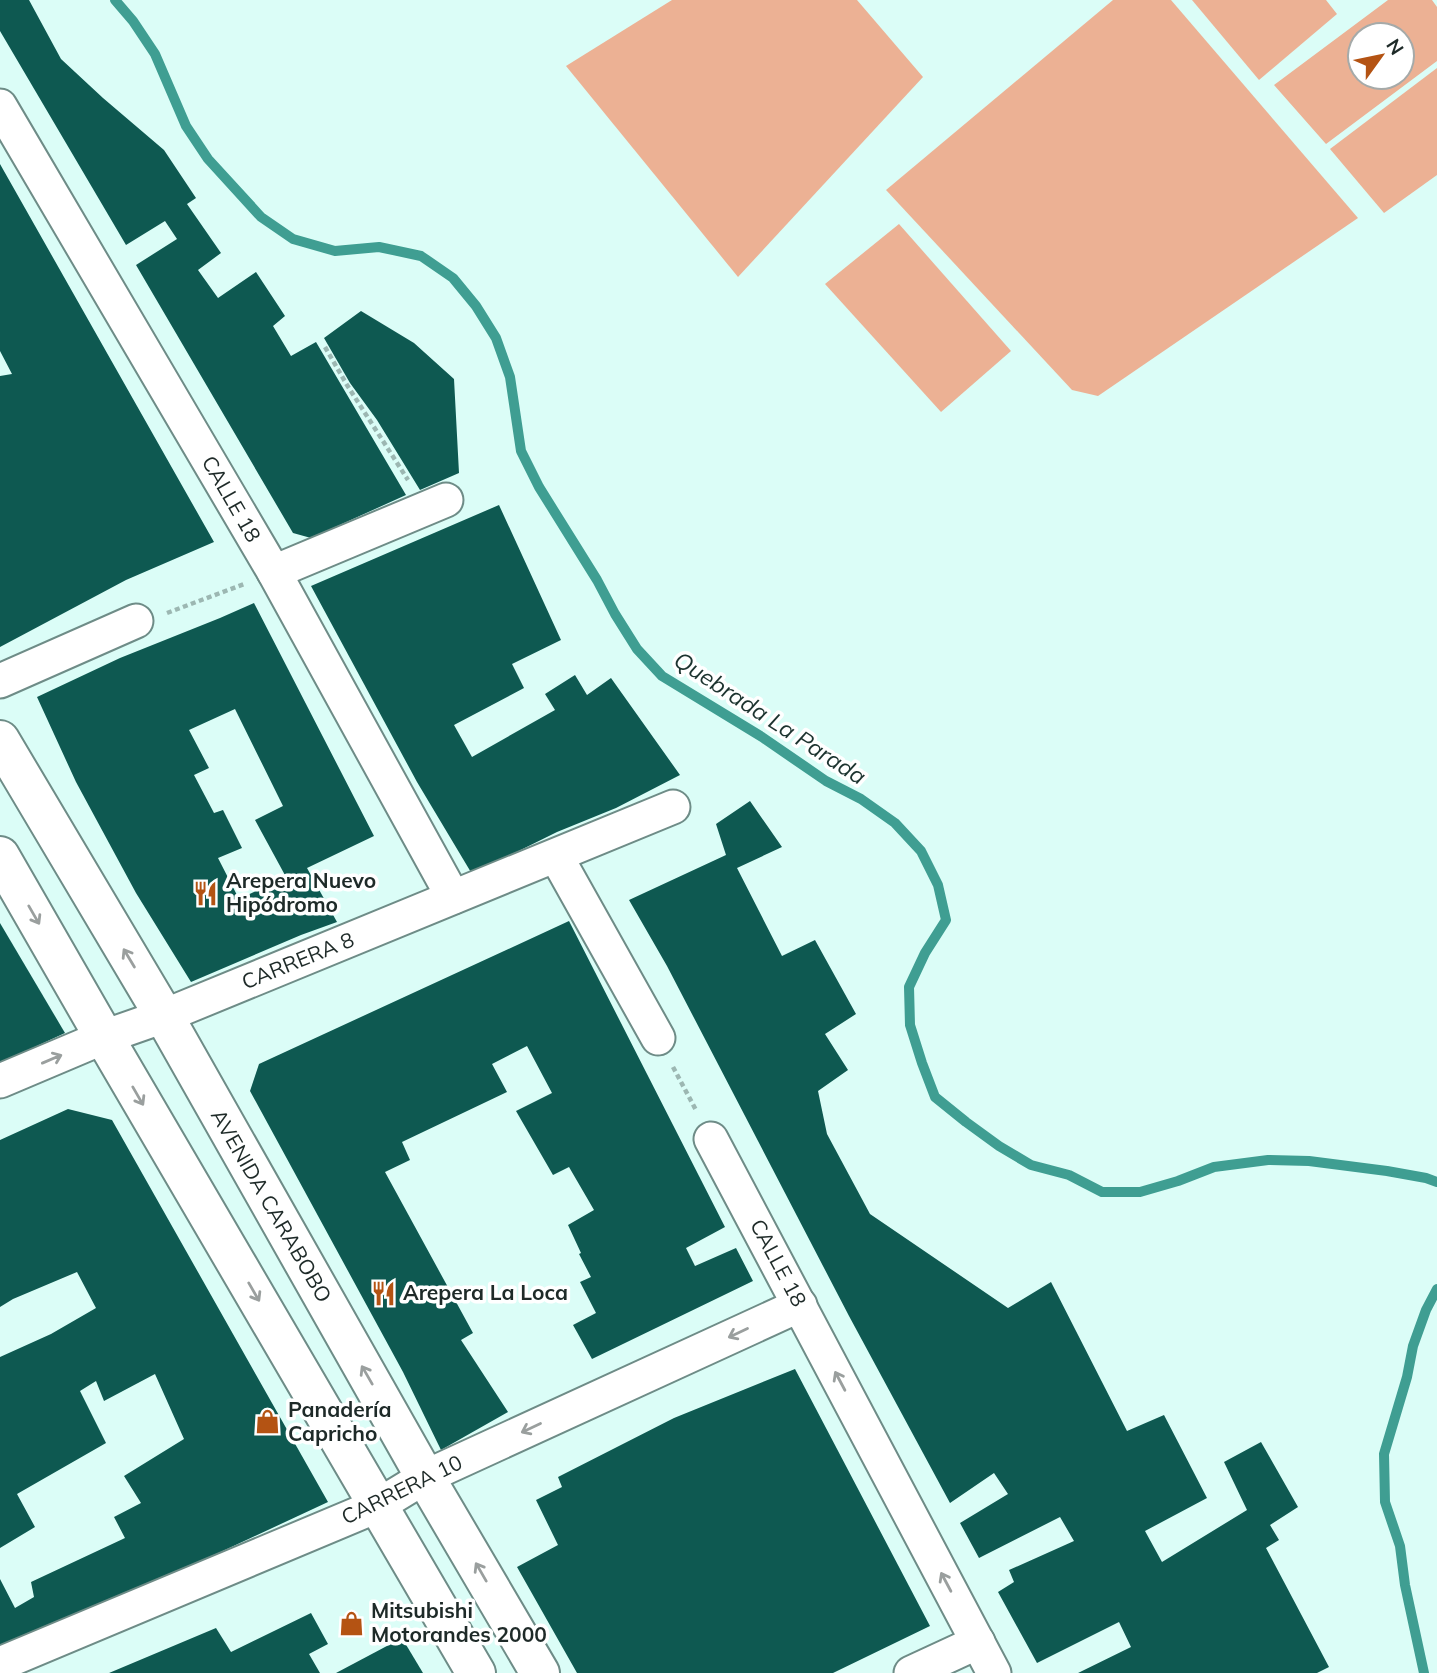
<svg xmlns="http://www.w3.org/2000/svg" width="1437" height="1673" font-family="Mulish,sans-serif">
  <rect width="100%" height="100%" fill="#dbfdf7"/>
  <g fill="#ecb194" fill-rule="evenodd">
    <path d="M672 0H857L923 77 738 277 566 66Z"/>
    <path d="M1113 0H1171L1358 218 1098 396 1072 390 886 190Z"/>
    <path d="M1192 0H1326L1337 14 1259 80Z"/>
    <path d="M1388 0H1432L1437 7V61L1326 144 1274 85ZM1360 35H1402V77H1360Z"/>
    <path d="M1437 68V175L1384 213 1330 149Z"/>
    <path d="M899 224 1011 351 941 412 825 284Z"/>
  </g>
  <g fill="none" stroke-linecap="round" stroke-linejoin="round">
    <g stroke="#3f9e92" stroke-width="10">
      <path d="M115 0 133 21 155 54 186 126 208 159 261 217 293 239 335 251 379 247 421 256 453 278 476 306 496 338 510 377 521 451 539 487 597 580 615 614 637 649 662 676 762 737 826 781 861 799 895 823 921 851 938 885 946 920 925 953 909 987 910 1025 922 1063 935 1097 966 1122 999 1146 1031 1165 1069 1175 1102 1192H1140L1178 1181 1214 1167 1268 1160 1309 1161 1387 1171 1426 1178 1437 1182"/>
      <path d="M1424 1673 1405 1585 1400 1546 1385 1502 1384 1454 1407 1377 1413 1346 1426 1310 1437 1289"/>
    </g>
  </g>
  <g fill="#0e5951" fill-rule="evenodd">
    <path d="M0 0H29L61 59 103 98 164 150 196 198 187 204 221 253 198 270 218 298 256 272 285 316 273 326 291 356 316 342 406 495 311 538 293 533 136 265 177 239 165 221 126 245 0 31Z"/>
    <path d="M0 164 214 542 126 580 0 647V376L12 374 0 351Z"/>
    <path d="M361 311 414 343 454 379 459 473 420 490 377 420 350 383 324 338Z"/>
    <path d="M499 505 561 640 512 664 524 688 454 725 472 757 555 710 545 694 575 675 587 695 611 678 680 775 616 808 557 832 472 874 417 782 311 586Z"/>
    <path d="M254 603 374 836 307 868 337 922 301 935 191 982 136 893 76 782 37 697 120 658 220 618ZM235 709 283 806 255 820 286 877 239 899 218 858 242 848 223 810 214 813 194 775 209 768 189 730Z"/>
    <path d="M750 801 782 847 737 868 782 956 815 940 856 1014 825 1034 848 1070 818 1091 827 1134 870 1214 1008 1308 1051 1282 1127 1431 1164 1415 1207 1498 1145 1531 1162 1562 1247 1510 1224 1462 1261 1442 1298 1507 1270 1525 1279 1540 1266 1548 1329 1667 1317 1673H1078L1131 1647 1119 1622 1037 1663 998 1592 1014 1582 1009 1570 1074 1541 1060 1517 979 1558 960 1523 1008 1494 994 1473 950 1503 849 1316 667 966 629 900 726 855 716 824Z"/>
    <path d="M569 921 725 1227 686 1248 695 1266 736 1248 753 1281 592 1359 573 1325 596 1313 580 1282 591 1277 579 1254 581 1253 568 1225 594 1210 569 1167 553 1175 516 1111 552 1093 527 1046 492 1064 507 1092 402 1142 410 1160 385 1172 473 1333 461 1340 508 1412 441 1450 403 1372 250 1091 259 1064Z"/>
    <path d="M0 923 65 1033 0 1063Z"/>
    <path d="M68 1109 112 1120 328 1502 150 1585 0 1646V1579L15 1608 34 1597 31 1582 125 1538 114 1517 141 1503 124 1476 184 1439 155 1374 104 1401 96 1381 80 1391 106 1443 17 1494 35 1527 0 1548V1357L51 1334 96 1308 77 1272 13 1299 0 1307V1140Z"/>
    <path d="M795 1369 930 1626 833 1673H577L517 1567 558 1545 536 1500 562 1487 558 1477 674 1418Z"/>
    <path d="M311 1613 328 1644 309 1654 320 1673H109L216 1628 231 1652Z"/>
    <path d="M402 1638 423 1673H336Z"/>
  </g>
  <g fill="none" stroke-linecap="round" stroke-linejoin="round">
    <defs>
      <g id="street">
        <path d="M0 106 274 572 453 897"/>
        <path d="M274 572 446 500"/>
        <path d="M0 681 136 621"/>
        <path d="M556 856 658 1038"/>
        <path d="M0 1081 104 1037 164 1016 673 807"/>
        <path d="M711 1139 994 1673"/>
        <path d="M0 1664 379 1505 425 1477 800 1305"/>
        <path d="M911 1673 978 1642"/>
      </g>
      <g id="secondary">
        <path d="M0 740 164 1016 425 1477 540 1673"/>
        <path d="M0 856 104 1037 476 1673"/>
      </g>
    </defs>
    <use href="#street" stroke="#6e8c87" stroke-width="37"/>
    <use href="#secondary" stroke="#6e8c87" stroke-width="42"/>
    <g stroke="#9cb7b2" stroke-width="4.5" stroke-dasharray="5 3.5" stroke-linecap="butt">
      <path d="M325 347 347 385 408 480"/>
      <path d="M167 613 244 584"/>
      <path d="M673 1067 697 1112"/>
    </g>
    <use href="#street" stroke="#fff" stroke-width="33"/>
    <use href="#secondary" stroke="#fff" stroke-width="38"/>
  </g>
  <defs><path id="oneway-shaft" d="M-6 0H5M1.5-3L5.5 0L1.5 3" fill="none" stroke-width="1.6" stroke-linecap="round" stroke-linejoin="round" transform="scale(1.75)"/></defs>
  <g stroke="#9a9f9e">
    <use href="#oneway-shaft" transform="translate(34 915) rotate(60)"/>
    <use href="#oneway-shaft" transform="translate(129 958) rotate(-121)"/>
    <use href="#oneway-shaft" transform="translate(52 1059) rotate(-23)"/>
    <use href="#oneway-shaft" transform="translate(138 1096) rotate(60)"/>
    <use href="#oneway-shaft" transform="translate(254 1292) rotate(60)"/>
    <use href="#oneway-shaft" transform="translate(738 1333) rotate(155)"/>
    <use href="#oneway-shaft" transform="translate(367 1375) rotate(-120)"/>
    <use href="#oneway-shaft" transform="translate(840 1381) rotate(-118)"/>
    <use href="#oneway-shaft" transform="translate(531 1428) rotate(155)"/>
    <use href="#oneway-shaft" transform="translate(481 1572) rotate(-120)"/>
    <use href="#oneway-shaft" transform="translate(946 1582) rotate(-118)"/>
  </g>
  <defs>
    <symbol id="restaurant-bare" viewBox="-9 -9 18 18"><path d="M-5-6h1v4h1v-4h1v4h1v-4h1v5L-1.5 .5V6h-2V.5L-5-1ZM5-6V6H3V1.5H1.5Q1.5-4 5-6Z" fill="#b45313" stroke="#fff" stroke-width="2.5" paint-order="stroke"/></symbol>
    <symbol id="shop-bare" viewBox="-9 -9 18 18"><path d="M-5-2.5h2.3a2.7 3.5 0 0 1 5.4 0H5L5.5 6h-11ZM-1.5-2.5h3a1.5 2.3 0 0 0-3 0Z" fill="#b45313" stroke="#fff" stroke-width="2.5" paint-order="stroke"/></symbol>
  </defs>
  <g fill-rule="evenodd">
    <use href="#restaurant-bare" x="188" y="876" width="35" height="35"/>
    <use href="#restaurant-bare" x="366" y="1276" width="35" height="35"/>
    <use href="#shop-bare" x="250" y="1404" width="35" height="35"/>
    <use href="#shop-bare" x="334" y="1606" width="35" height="35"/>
  </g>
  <g text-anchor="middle" stroke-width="7" stroke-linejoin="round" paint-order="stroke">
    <g font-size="21" fill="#1e2a28" stroke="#fff">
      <text transform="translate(231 499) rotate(60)" y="7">CALLE 18</text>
      <text transform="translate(298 961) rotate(-22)" y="7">CARRERA 8</text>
      <text transform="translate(271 1206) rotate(60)" y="7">AVENIDA CARABOBO</text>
      <text transform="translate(778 1263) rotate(62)" y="7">CALLE 18</text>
      <text transform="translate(402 1490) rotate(-26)" y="7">CARRERA 10</text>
    </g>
    <g font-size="21" font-weight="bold" fill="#1e2a28" stroke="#fff" text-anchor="start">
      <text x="226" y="888">Arepera Nuevo<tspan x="226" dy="24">Hipódromo</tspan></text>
      <text x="403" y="1300">Arepera La Loca</text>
      <text x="288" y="1417">Panadería<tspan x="288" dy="24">Capricho</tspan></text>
      <text x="371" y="1618">Mitsubishi<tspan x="371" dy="24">Motorandes 2000</tspan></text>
    </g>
    <g font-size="23" font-style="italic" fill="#1c332f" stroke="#fff">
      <text transform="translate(770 718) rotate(33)" y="8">Quebrada La Parada</text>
    </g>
  </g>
  <g transform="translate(1381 56) rotate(57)"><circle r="33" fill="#ffffff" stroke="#a5aaa9" stroke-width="2"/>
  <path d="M0-5L12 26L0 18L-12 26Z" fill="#b45313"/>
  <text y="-10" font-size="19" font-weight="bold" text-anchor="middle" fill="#1e2a28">N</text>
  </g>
</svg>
